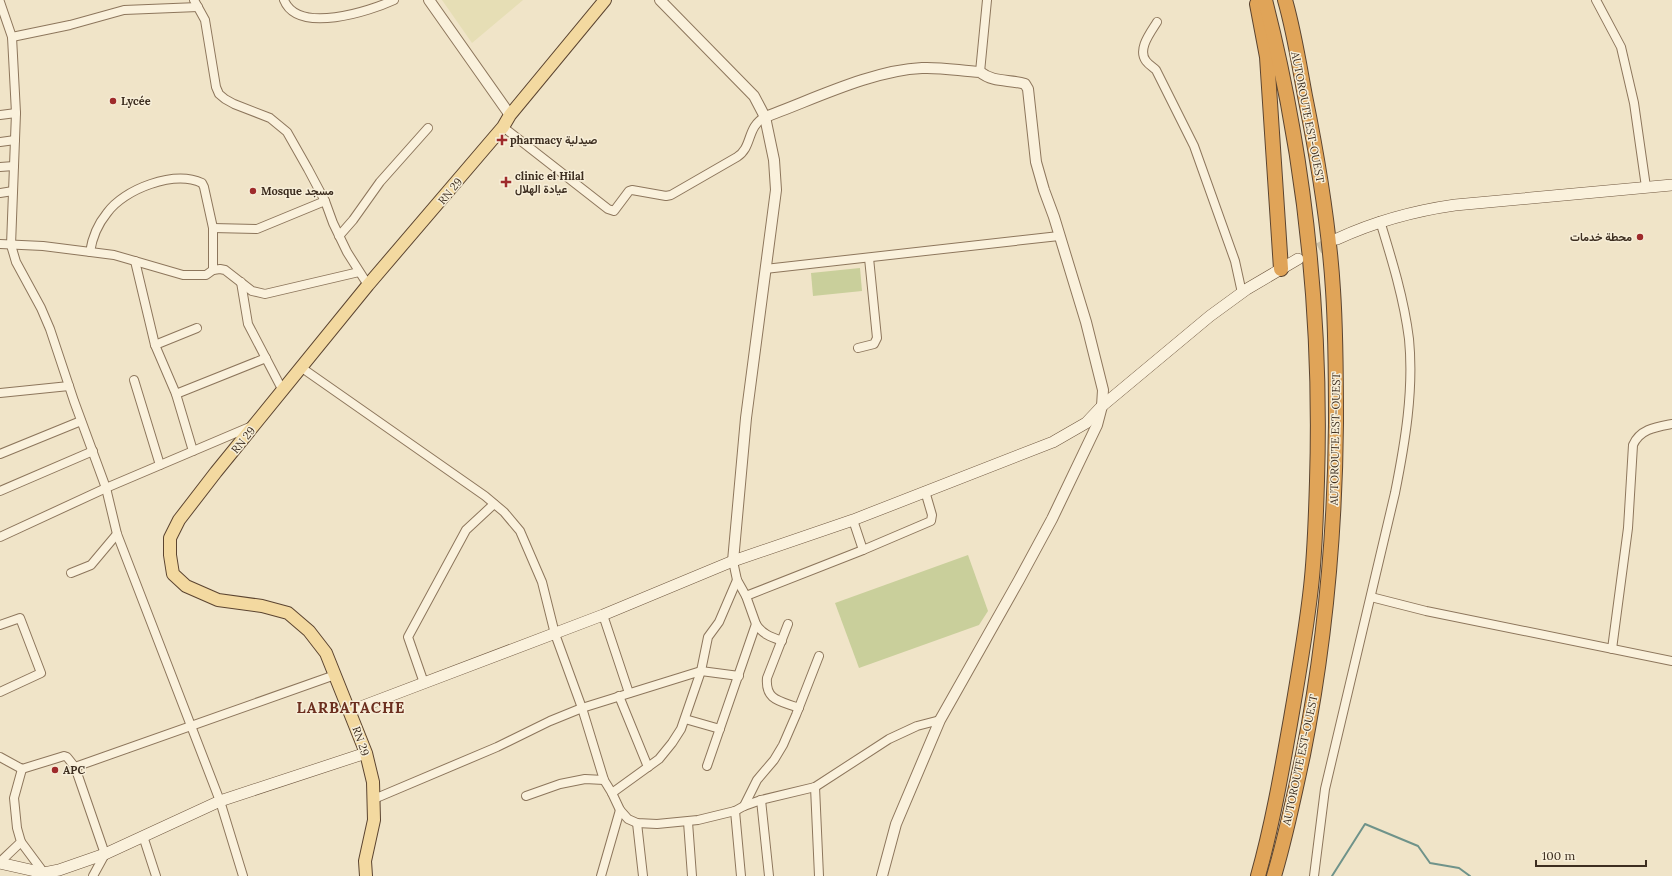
<svg xmlns="http://www.w3.org/2000/svg" width="1672" height="876" font-family="Lora,Vazirmatn,serif">
  <rect width="100%" height="100%" fill="#f0e4c8"/>
  <path fill="#e6deb5" d="M442 0H523L472 43Z"/>
  <g fill="#c9cf9b">
    <path d="M860 268 862 291 813 296 811 273Z"/>
    <path d="M968 555 988 611 979 625 859 668 835 603Z"/>
  </g>
  <g fill="none" stroke-linecap="round" stroke-linejoin="round">
    <path stroke="#6f938a" stroke-width="2" d="M1332 876 1365 824 1418 846 1430 863 1459 868 1470 876"/>
    <path stroke="#ccc0a6" stroke-width="11" stroke-dasharray="11 5.5" stroke-linecap="butt" d="M1304 256 1335 240"/>
    <defs>
      <g id="minor">
        <path d="M194 0 205 20 216 87 219 94 225 99 234 104 270 118 287 132 308 169 325 201 333 223 347 252 368 285"/>
        <path d="M284 0C298 35 370 11 394 0"/>
        <path d="M1596 0 1621 47 1634 103 1646 187"/>
        <path d="M0 2 12 37 16 113 11 245 16 262 41 308 50 329 74 401 106 488 117 534 220 801 243 876"/>
        <path d="M1157 22C1151 32 1137 49 1146 61 1149 65 1153 67 1156 70L1194 146 1235 261 1242 293"/>
        <path d="M12 37 70 25 124 10 198 7"/>
        <path d="M980 72 987 0"/>
        <path d="M0 115 16 113"/>
        <path d="M503 127 608 209 614 211 629 191 632 190 666 196 671 195 737 157C753 147 746 127 765 117"/>
        <path d="M0 142 15 140"/>
        <path d="M0 167 14 166"/>
        <path d="M0 193 13 191"/>
        <path d="M213 228 257 229 325 201"/>
        <path d="M339 236 353 220 380 182 428 128"/>
        <path d="M0 244 43 246 114 255 183 275H206L213 270 220 269 225 270 252 291 265 294 359 272"/>
        <path d="M90 252C92 239 98 224 107 213 124 189 174 170 202 183L204 187 213 228V270"/>
        <path d="M135 261 155 345 176 394 193 451"/>
        <path d="M765 269 1059 236"/>
        <path d="M241 282 248 324 283 391"/>
        <path d="M155 345 197 328"/>
        <path d="M858 348 874 344 877 338 869 258"/>
        <path d="M302 368 485 496 504 512 520 531 542 582 555 634 582 708 604 780 612 793 620 810 628 819 637 823 657 824 698 820 735 811 744 806 761 800 815 787 889 739 917 726 940 720"/>
        <path d="M134 380 160 465"/>
        <path d="M0 393 69 386"/>
        <path d="M176 394 266 358"/>
        <path d="M0 454 81 421"/>
        <path d="M0 491 93 451"/>
        <path d="M853 520 863 550"/>
        <path d="M0 537 106 488 252 426"/>
        <path d="M71 573 91 565 117 534"/>
        <path d="M746 596 863 550 931 521 932 515 925 491"/>
        <path d="M1371 597 1426 611 1672 661"/>
        <path d="M603 615 629 693"/>
        <path d="M756 624C762 634 771 637 782 641"/>
        <path d="M788 624 767 678C765 701 781 701 799 708"/>
        <path d="M0 625 20 618 41 673 0 692"/>
        <path d="M1612 649 1628 528 1633 445C1640 429 1656 427 1672 424"/>
        <path d="M424 683 408 637 466 530 494 504"/>
        <path d="M619 696 648 767"/>
        <path d="M685 719 720 729"/>
        <path d="M0 757 22 769 64 756 67 757 75 767 335 675"/>
        <path d="M707 766 756 624 746 596 737 580 733 561"/>
        <path d="M75 767 105 854 93 876"/>
        <path d="M815 787 819 876"/>
        <path d="M612 793 659 759 672 743 681 729 701 671 708 637 719 622 737 580"/>
        <path d="M526 796 560 784 585 779 604 780"/>
        <path d="M374 799 497 747 550 721 582 708 701 671 739 676"/>
        <path d="M761 800 769 876"/>
        <path d="M744 806 757 780 774 760 783 745 796 715 819 656"/>
        <path d="M735 811 741 876"/>
        <path d="M688 822 692 876"/>
        <path d="M637 823 643 876"/>
        <path d="M143 836 156 876"/>
        <path d="M21 842 44 873"/>
        <path d="M0 862 21 842 17 828 14 798 22 769"/>
        <path d="M601 876 620 810"/>
        <path d="M1314 876 1325 789 1395 493C1405 443 1414 390 1409 339 1404 299 1392 260 1380 221"/>
      </g>
      <g id="tertiary">
        <path d="M429 0 510 115"/>
        <path d="M660 0 754 96 765 117 774 160 776 190 746 418 733 561"/>
        <path d="M765 117C812 100 872 70 922 68 941 67 961 71 980 72 994 83 1009 79 1025 84L1028 89 1036 162 1044 190 1054 217 1086 322 1103 390 1102 406 1097 425 1052 519 1019 580 940 720 896 824 882 876"/>
      </g>
      <g id="secondary">
        <path d="M1337 239C1376 221 1413 211 1455 205L1672 185"/>
        <path d="M350 711 603 615 733 561 853 520 1053 442 1086 423 1102 406 1210 316 1247 289 1298 259"/>
        <path d="M0 863 44 873 59 870 105 854 220 801 366 753"/>
      </g>
      <path id="primary" d="M366 876 365 861 374 820 373 782 366 753 326 653 309 631 288 613 262 606 218 600 186 586 173 574 170 555V538L179 520 216 472 368 285 503 127 510 115 605 0"/>
      <g id="motorway">
        <path d="M1257 4 1267 57 1281 269"/>
        <path d="M1258 876C1272 826 1281 775 1290 724 1298 678 1306 633 1311 587 1315 552 1316 516 1317 481 1322 319 1305 157 1265 0"/>
        <path d="M1274 876C1286 836 1294 796 1303 755 1325 645 1335 535 1336 423 1336 379 1336 334 1333 290 1329 224 1318 160 1305 96 1299 64 1294 31 1285 0"/>
      </g>
    </defs>
    <use href="#minor" stroke="#8d765c" stroke-width="10"/>
    <use href="#tertiary" stroke="#8d765c" stroke-width="12"/>
    <use href="#secondary" stroke="#6f573f" stroke-width="12"/>
    <use href="#primary" stroke="#5b4430" stroke-width="14"/>
    <use href="#motorway" stroke="#5b4430" stroke-width="16"/>
    <use href="#minor" stroke="#faf1dc" stroke-width="8"/>
    <use href="#tertiary" stroke="#faf1dc" stroke-width="10"/>
    <use href="#secondary" stroke="#faf1dc" stroke-width="11"/>
    <use href="#primary" stroke="#f3d9a0" stroke-width="12"/>
    <use href="#motorway" stroke="#e0a458" stroke-width="14"/>
  </g>
  <g fill="#9e2a2b" stroke="#f7eed8" stroke-width="1.5">
    <circle cx="113" cy="101" r="4"/>
    <path d="M500 134h4v4h4v4h-4v4h-4v-4h-4v-4h4z"/>
    <path d="M504 176h4v4h4v4h-4v4h-4v-4h-4v-4h4z"/>
    <circle cx="253" cy="191" r="4"/>
    <circle cx="1640" cy="237" r="4"/>
    <circle cx="55" cy="770" r="4"/>
  </g>
  <g text-anchor="middle" stroke-width="3" stroke-linejoin="round" paint-order="stroke">
    <g font-size="11" font-weight="bold" fill="#3d2e20" stroke="#f7eed8" text-anchor="start">
      <text x="121" y="105">Lycée</text>
      <text x="510" y="144">pharmacy صيدلية</text>
      <text x="515" y="180">clinic el Hilal<tspan x="515" dy="13">عيادة الهلال</tspan></text>
      <text x="261" y="195">Mosque مسجد</text>
      <text x="1632" y="241" text-anchor="end">محطة خدمات</text>
      <text x="63" y="774">APC</text>
    </g>
    <g font-size="11" fill="#3d2e20" stroke="#f7eed8">
      <text transform="translate(1308 117) rotate(79)" y="4">AUTOROUTE EST-OUEST</text>
      <text transform="translate(450 191) rotate(-50)" y="4">RN 29</text>
      <text transform="translate(1335 439) rotate(-89)" y="4">AUTOROUTE EST-OUEST</text>
      <text transform="translate(243 440) rotate(-51)" y="4">RN 29</text>
      <text transform="translate(361 741) rotate(71)" y="4">RN 29</text>
      <text transform="translate(1300 760) rotate(-78)" y="4">AUTOROUTE EST-OUEST</text>
    </g>
    <g font-size="15" font-weight="bold" letter-spacing="1" fill="#6b2e1e" stroke="#f7eed8">
      <text x="351" y="713">LARBATACHE</text>
    </g>
  </g>
  <path d="M1536 860v6h110v-6" fill="none" stroke="#3d2e20" stroke-width="2"/>
  <text x="1542" y="860" font-size="12" fill="#3d2e20" stroke="#f7eed8" stroke-width="3" paint-order="stroke">100 m</text>
</svg>
